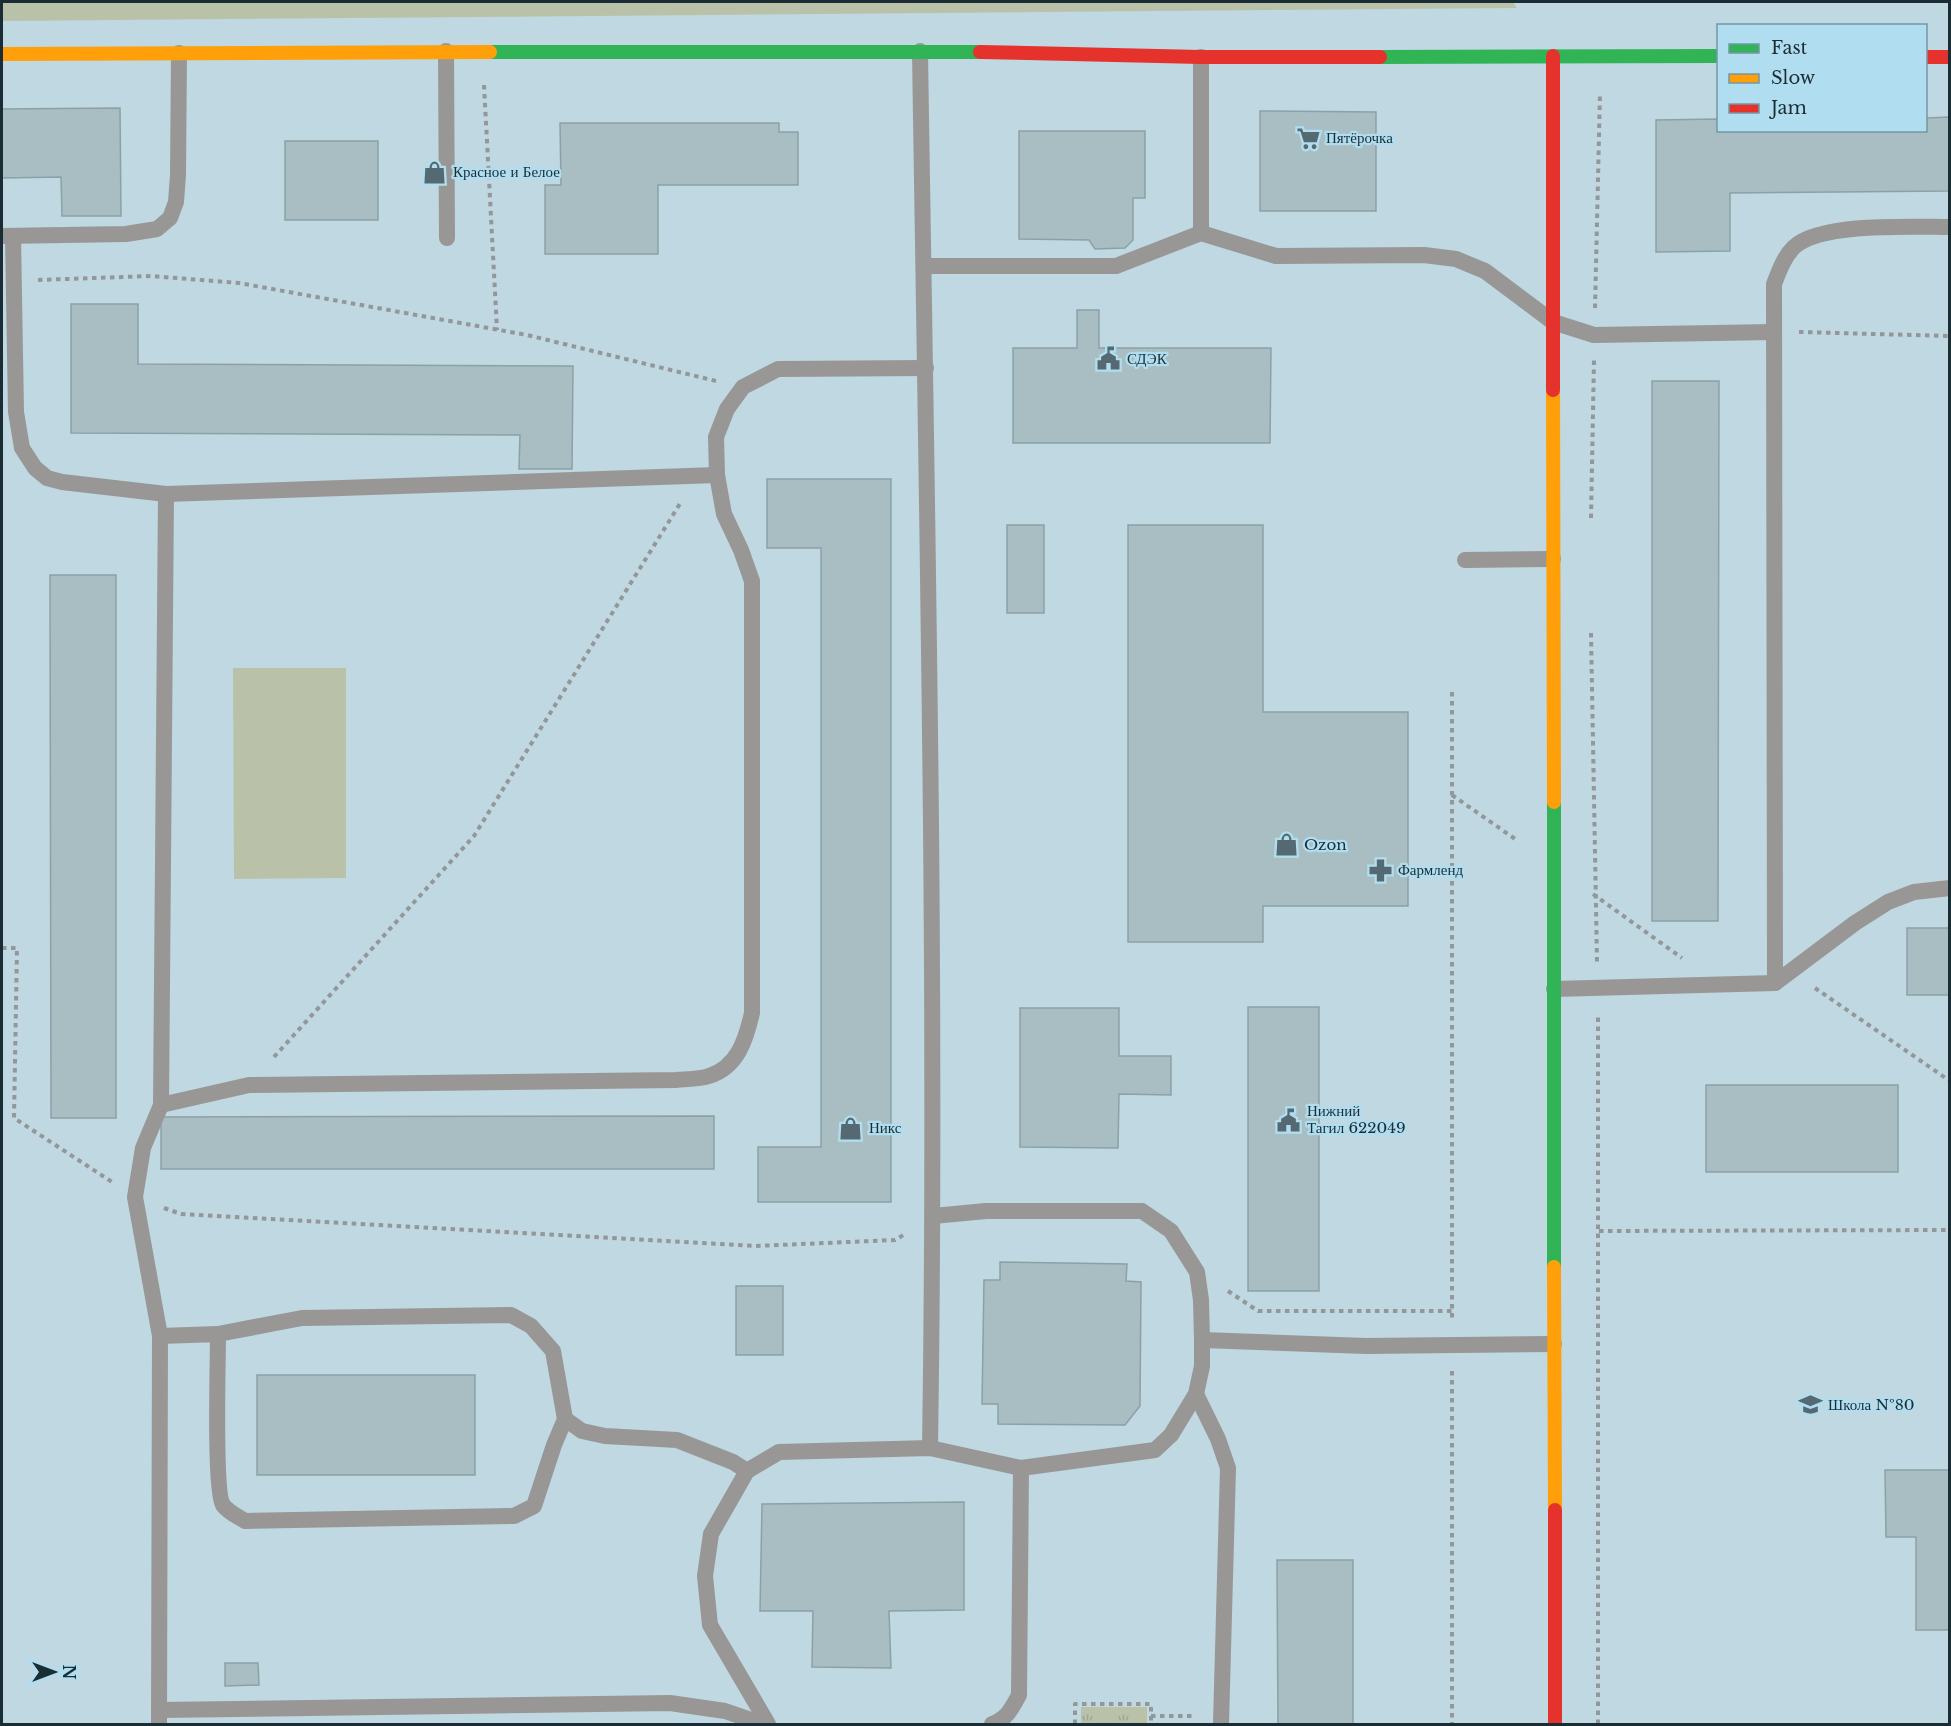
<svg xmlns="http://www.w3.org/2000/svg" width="1951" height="1726" font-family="'Libre Baskerville',serif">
  <defs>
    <pattern id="park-tufts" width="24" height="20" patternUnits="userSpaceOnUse" patternTransform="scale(1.5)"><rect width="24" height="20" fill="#b9c2a9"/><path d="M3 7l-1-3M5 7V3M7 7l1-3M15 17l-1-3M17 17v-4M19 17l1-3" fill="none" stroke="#9ea792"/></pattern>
  </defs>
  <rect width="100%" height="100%" fill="#bfd8e1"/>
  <g fill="#b9c2a9">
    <path d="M2 2H1513L1517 8 2 21Z"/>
    <path d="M233 668H346V878L234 879Z"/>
  </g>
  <rect fill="url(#park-tufts)" x="1081" y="1707" width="66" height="17"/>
  <g fill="#a9bec3" stroke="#8ca1a6" stroke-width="1.5">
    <path d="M120 108 121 216H62L61 177 2 178V109Z"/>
    <path d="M1260 111 1376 112V211H1260Z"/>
    <path d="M1950 117V191L1730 193V251L1656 252V120L1718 119V130H1926V118Z"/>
    <path d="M560 123H779V132H798V185H658V254H545V185H561Z"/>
    <path d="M1019 131H1145V198H1133V240L1125 248 1095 249 1089 240 1019 239Z"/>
    <rect x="285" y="141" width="93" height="79"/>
    <path d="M71 304H138V364L573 366 572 469H519L520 435 71 433Z"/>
    <path d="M1077 310H1099V348H1271L1270 443H1013V348H1077Z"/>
    <path d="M1652 381H1719L1718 921H1652Z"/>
    <path d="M767 479H891V1202H758V1147H821V548H767Z"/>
    <rect x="1007" y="525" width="37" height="88"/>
    <path d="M1128 525H1263V712H1408V906H1263V942H1128Z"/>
    <path d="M50 575H116V1118H51Z"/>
    <rect x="1907" y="928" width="43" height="67"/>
    <rect x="1248" y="1007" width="71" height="284"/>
    <path d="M1020 1008H1119V1056H1171V1095L1119 1094 1118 1148 1020 1147Z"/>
    <rect x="1706" y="1085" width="192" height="87"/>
    <path d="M714 1116V1169H161V1117Z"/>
    <path d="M1000 1262 1127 1264 1126 1281 1141 1282 1140 1406 1125 1425 998 1424V1404H982L984 1280H1000Z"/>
    <rect x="736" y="1286" width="47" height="69"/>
    <rect x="257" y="1375" width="218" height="100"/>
    <path d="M1885 1470H1950V1630H1916V1537H1886Z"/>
    <path d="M964 1502V1610L889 1611 891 1668 812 1667 813 1611H760L762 1504Z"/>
    <path d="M1277 1560H1353V1724H1278Z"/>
    <path d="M225 1663H258L259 1685 225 1686Z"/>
  </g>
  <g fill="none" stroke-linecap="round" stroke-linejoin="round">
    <g stroke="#93979a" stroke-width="4" stroke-dasharray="4.5 4.5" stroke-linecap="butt">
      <path d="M484 85 497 330"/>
      <path d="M38 280 151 276 239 283 527 335 716 381"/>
      <path d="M1595 308 1600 93"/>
      <path d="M1799 332 1950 336"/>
      <path d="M1591 518 1594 360"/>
      <path d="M1591 633 1597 962"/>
      <path d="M1452 692V1319"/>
      <path d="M1452 795 1518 841"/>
      <path d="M1593 894 1682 958"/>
      <path d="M2 948H17L14 1118 112 1182"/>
      <path d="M1815 988 1950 1081"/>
      <path d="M274 1057 474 836 681 502"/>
      <path d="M164 1208 181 1214 756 1246 895 1240 905 1234"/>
      <path d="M1599 1231 1950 1230"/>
      <path d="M1228 1291 1258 1311H1452"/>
      <path d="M1452 1371V1724"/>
      <path d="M1151 1716H1195"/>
      <path d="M1075 1724V1704H1151V1724"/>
      <path d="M1598 1724V1014"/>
    </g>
    <g stroke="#989795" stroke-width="16">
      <path d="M446 51 447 238"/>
      <path d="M920 51C927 517 937 983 930 1448"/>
      <path d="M1201 57V233"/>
      <path d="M2 236 126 234 157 229 170 218 176 202 178 175 179 53"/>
      <path d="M13 236 16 412 22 448 35 468 47 478 62 482 166 494 717 475"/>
      <path d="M924 266H1116L1201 233 1276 256 1424 255 1456 259 1485 271 1553 322 1594 335 1774 332"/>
      <path d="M1465 560 1553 559"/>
      <path d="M1775 983 1774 284C1779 271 1784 257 1794 247 1821 222 1913 227 1950 227"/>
      <path d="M1554 989 1775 983 1855 923 1888 902 1914 892 1950 888"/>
      <path d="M161 1105 249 1085 676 1080C687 1079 700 1079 709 1076 738 1067 746 1039 752 1013V581L741 550 724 514 717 475 716 437 727 409 743 387 778 369 926 368"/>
      <path d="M160 1336 218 1334 302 1318 511 1315 531 1326 553 1351 565 1419 554 1445 534 1506 514 1516 245 1521C237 1516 228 1512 223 1505 214 1491 218 1360 218 1334"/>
      <path d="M1202 1340 1366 1346 1554 1344"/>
      <path d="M1196 1394 1218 1439 1228 1468 1221 1724"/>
      <path d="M565 1419 582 1431 605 1436 677 1440 733 1462 747 1471"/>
      <path d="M159 1710 670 1703 725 1711 763 1724"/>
      <path d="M159 1724 160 1336 135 1197 143 1148 161 1105 166 494"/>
      <path d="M768 1724 710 1625 705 1576 711 1534 747 1471 779 1452 930 1448 1021 1468 1155 1450 1171 1435 1196 1394 1202 1366V1340L1201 1300 1197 1272 1171 1231 1142 1211H986L933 1216"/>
      <path d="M992 1724C1007 1719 1012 1708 1019 1695L1021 1468"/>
    </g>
    <g stroke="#30b455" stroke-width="14">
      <path d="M490 52H980"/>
      <path d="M1380 57 1718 56"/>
      <path d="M1554 802V1267"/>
    </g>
    <g stroke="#ff9f0a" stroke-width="14">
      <path d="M2 54 490 52"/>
      <path d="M1553 390 1554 802"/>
      <path d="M1554 1267 1555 1510"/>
    </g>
    <g stroke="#e5322d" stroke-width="14">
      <path d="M980 52 1201 57H1380"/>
      <path d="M1553 56V390"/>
      <path d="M1926 57H1950"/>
      <path d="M1555 1510V1724"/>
    </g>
  </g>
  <defs>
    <symbol id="supermarket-bare" viewBox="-9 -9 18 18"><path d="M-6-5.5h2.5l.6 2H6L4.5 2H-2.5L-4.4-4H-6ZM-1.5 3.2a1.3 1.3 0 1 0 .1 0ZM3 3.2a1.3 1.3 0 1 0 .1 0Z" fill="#546971" stroke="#b0def0" stroke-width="2.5" paint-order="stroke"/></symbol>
    <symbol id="shop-bare" viewBox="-9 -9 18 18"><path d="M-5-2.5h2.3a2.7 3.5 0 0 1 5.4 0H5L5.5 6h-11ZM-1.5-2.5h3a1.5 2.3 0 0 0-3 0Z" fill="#546971" stroke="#b0def0" stroke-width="2.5" paint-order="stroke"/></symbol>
    <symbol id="civic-bare" viewBox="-9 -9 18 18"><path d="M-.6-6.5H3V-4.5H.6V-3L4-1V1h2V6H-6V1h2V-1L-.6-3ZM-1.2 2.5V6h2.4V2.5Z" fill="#546971" stroke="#b0def0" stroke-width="2.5" paint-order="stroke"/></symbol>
    <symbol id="pharmacy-bare" viewBox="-9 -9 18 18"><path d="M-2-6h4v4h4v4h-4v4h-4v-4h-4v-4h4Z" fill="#546971" stroke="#b0def0" stroke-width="2.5" paint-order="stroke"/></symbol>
    <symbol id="school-bare" viewBox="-9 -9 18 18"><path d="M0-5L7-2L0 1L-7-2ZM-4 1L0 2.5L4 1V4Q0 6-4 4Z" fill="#546971" stroke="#b0def0" stroke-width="2.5" paint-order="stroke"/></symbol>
  </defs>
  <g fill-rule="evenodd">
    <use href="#supermarket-bare" x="1292" y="122" width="33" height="33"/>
    <use href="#shop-bare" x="418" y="156" width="33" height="33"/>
    <use href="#civic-bare" x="1092" y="342" width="33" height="33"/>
    <use href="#shop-bare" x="1270" y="828" width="33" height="33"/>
    <use href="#pharmacy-bare" x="1364" y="854" width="33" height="33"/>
    <use href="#civic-bare" x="1272" y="1104" width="33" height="33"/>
    <use href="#shop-bare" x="834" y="1112" width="33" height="33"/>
    <use href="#school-bare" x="1794" y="1388" width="33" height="33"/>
  </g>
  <g text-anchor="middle" stroke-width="4.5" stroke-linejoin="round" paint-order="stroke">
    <g font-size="15" fill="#1b2d34" stroke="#b0def0" text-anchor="start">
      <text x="1326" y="143">Пятёрочка</text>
      <text x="453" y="177">Красное и Белое</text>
      <text x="1127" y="364">СДЭК</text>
      <text x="1304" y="850">Ozon</text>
      <text x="1398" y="875">Фармленд</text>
      <text x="1307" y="1116">Нижний<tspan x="1307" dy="17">Тагил 622049</tspan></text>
      <text x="869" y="1133">Никс</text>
      <text x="1828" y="1410">Школа №80</text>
    </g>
  </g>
  <rect width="1951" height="1726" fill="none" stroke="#1b2d34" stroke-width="6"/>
  <rect x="1717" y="24" width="210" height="108" fill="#b0def0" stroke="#7497a5" stroke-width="1.5"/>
  <rect x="1729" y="44" width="30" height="9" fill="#30b455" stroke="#7497a5" stroke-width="1.5"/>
  <text x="1771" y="54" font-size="18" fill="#1b2d34">Fast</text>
  <rect x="1729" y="74" width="30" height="9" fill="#ff9f0a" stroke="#7497a5" stroke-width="1.5"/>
  <text x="1771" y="84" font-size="18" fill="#1b2d34">Slow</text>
  <rect x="1729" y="104" width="30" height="9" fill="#e5322d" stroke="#7497a5" stroke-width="1.5"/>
  <text x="1771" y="114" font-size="18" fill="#1b2d34">Jam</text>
  <g transform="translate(54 1672) rotate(90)" stroke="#b0def0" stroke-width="4.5" paint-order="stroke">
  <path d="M0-4.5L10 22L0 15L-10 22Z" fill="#1b2d34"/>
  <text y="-9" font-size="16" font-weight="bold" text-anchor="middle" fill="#1b2d34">N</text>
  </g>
</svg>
